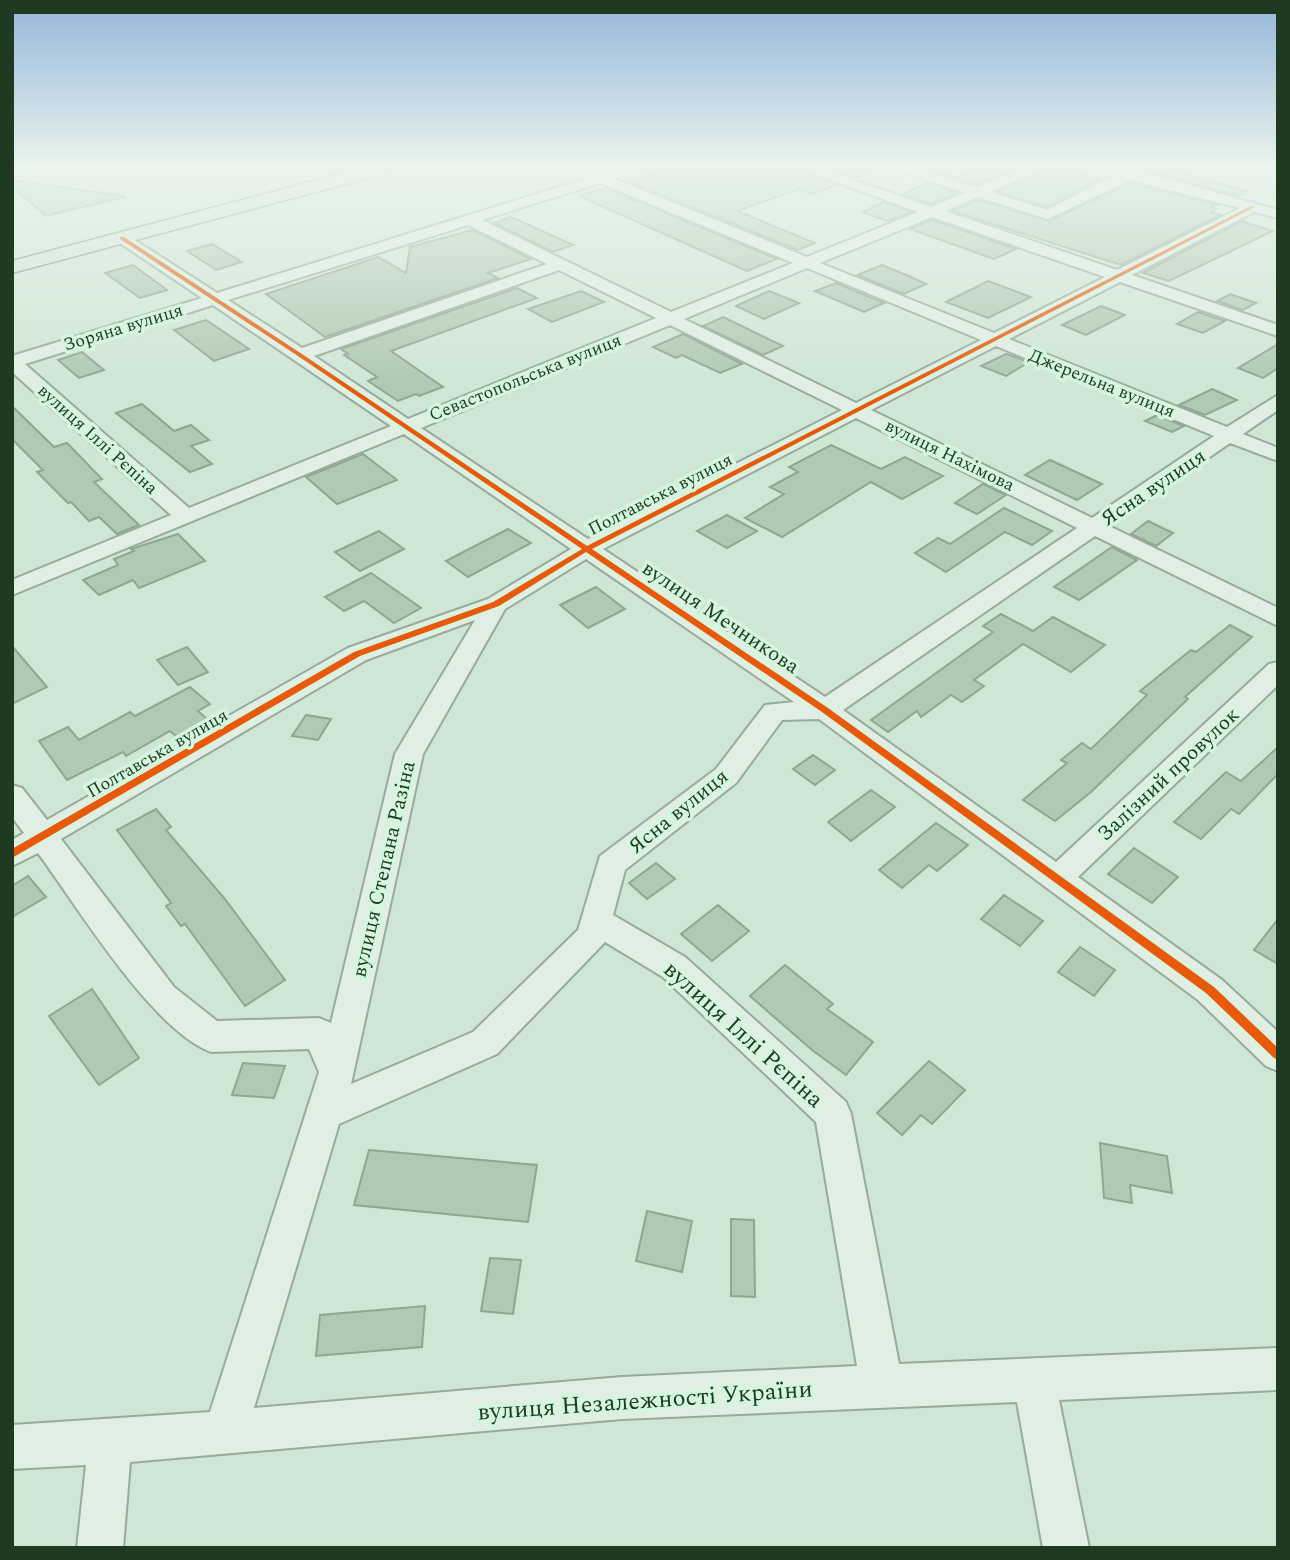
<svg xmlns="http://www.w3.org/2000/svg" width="1290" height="1560" font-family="Spectral,serif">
  <rect width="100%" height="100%" fill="#cfe6d5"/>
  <g fill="#b0c9b2" stroke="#8fa691" stroke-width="2">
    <path d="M669 168H797L837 185 812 194 799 189 737 211 815 243 798 250 627 181Z"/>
    <path d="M828 168H875V171L856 178Z"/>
    <path d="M926 168 959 177 981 168H1017L977 185Z"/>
    <path d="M1047 168H1067L1101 179 1047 207 998 192Z"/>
    <path d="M1139 168H1168L1247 192 1238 196Z"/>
    <path d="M12 180 125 196V197L46 216 12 187Z"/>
    <path d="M928 183 958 193 931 204 903 194Z"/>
    <path d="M1130 183 1217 205 1211 207 1216 209 1211 212 1221 215 1121 265 952 211 978 200 1049 221Z"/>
    <path d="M606 188 777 259 747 271 579 196Z"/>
    <path d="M884 202 911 212 888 221 862 212Z"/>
    <path d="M511 217 573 245 553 252 494 223Z"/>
    <path d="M932 220 1016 249 994 259 910 229Z"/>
    <path d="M1242 221 1273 231 1169 281 1143 273Z"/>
    <path d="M472 230 531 259 488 273 498 278 325 337 266 294 378 257 406 273 410 247Z"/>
    <path d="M212 244 242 262 216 270 187 251Z"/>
    <path d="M133 265 167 290 140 298 105 273Z"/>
    <path d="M882 265 909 276 926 284 904 294 857 275Z"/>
    <path d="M988 281 1031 297 988 318 946 302Z"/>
    <path d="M836 283 884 303 864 312 815 291Z"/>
    <path d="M517 288 537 298 391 351 443 387 419 396 416 394 398 401 368 381 377 377 344 355 348 354 341 349Z"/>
    <path d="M581 291 604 302 552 322 528 309Z"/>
    <path d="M769 291 799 303 764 319 736 306Z"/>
    <path d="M1230 294 1256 303 1243 310 1217 301Z"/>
    <path d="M1101 306 1125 315 1086 335 1062 325Z"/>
    <path d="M1198 312 1225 321 1203 333 1177 324Z"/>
    <path d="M723 317 783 346 763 355 703 326Z"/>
    <path d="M206 320 218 328 249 349 214 361 174 330Z"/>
    <path d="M683 334 742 364 720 373 682 355 676 358 653 347Z"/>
    <path d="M1278 344V368L1263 378 1238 368Z"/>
    <path d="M82 352 104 370 79 378 58 360Z"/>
    <path d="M1006 354 1029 362 1006 376 981 366Z"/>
    <path d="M1212 389 1237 400 1205 415 1179 405Z"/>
    <path d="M142 404 174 431 191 425 209 440 191 446 212 464 190 472 116 413Z"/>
    <path d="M12 406 54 447 67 443 102 479 94 482 139 525 117 534 99 517 89 521 71 502 68 503 37 472 43 470 12 439Z"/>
    <path d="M1157 415 1184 426 1172 432 1145 421Z"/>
    <path d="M831 445 881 469 905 457 943 476 902 499 871 482 782 537 745 518 784 494 770 487 798 472 789 467Z"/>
    <path d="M363 454 397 480 337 504 306 477Z"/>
    <path d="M1050 460 1102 484 1077 500 1025 475Z"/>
    <path d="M983 484 1006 495 977 514 955 503Z"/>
    <path d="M1004 508 1052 531 1032 545 1005 532 946 572 915 553 938 538 950 544Z"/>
    <path d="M727 515 757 531 727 548 697 531Z"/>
    <path d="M1148 521 1173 533 1156 546 1131 534Z"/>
    <path d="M508 529 531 543 468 577 446 561Z"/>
    <path d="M379 531 404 549 360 571 335 552Z"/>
    <path d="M178 534 205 561 139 588 133 580 99 595 83 580 118 565 114 559 134 551 131 549Z"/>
    <path d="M1112 547 1137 560 1079 600 1054 587Z"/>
    <path d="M371 573 421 608 394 623 364 601 344 611 325 597Z"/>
    <path d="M596 587 625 609 588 628 560 605Z"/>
    <path d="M1001 614 1033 631 1053 617 1105 645 1071 672 1023 644 974 680 984 686 962 702 951 695 921 717 917 711 888 732 871 720 993 632 983 626Z"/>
    <path d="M1230 625 1252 637 1185 697 1188 699 1091 792 1055 821 1023 800 1067 763 1061 760 1082 743 1091 749 1147 695 1140 691 1191 650 1196 652Z"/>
    <path d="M12 646 47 687 12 704Z"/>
    <path d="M187 647 208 672 178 685 157 660Z"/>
    <path d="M190 687 210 704 198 711 208 720 178 738 170 731 126 756 123 752 67 780 39 741 68 727 79 740 130 712 135 716Z"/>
    <path d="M306 715 331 719 318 740 292 736Z"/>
    <path d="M1278 747V774L1239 814 1231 809 1201 839 1174 822 1226 772 1241 781Z"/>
    <path d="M813 755 835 770 815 785 793 769Z"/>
    <path d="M871 790 895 807 851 841 828 822Z"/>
    <path d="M156 809 171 827 166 830 225 899 285 980 245 1006 185 924 181 926 166 906 171 903 117 830Z"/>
    <path d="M936 823 968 845 937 871 929 865 902 888 879 870Z"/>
    <path d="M1134 848 1178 877 1152 903 1108 874Z"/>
    <path d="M656 863 675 879 647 899 629 883Z"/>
    <path d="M28 876 46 897 12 917V886Z"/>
    <path d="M1004 895 1043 921 1020 946 981 919Z"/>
    <path d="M718 905 749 931 712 961 681 934Z"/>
    <path d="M1278 919V964L1254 950Z"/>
    <path d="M1080 947 1115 970 1094 996 1058 972Z"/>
    <path d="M785 965 833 1004 827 1009 873 1042 846 1075 812 1050 750 996Z"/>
    <path d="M92 989 139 1058 99 1085 49 1016Z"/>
    <path d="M929 1061 965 1090 932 1124 921 1115 902 1135 877 1113Z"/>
    <path d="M243 1063 285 1066 274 1098 232 1095Z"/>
    <path d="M1100 1143 1167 1156 1172 1193 1130 1185 1132 1203 1104 1198Z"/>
    <path d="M369 1150 537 1165 528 1222 354 1205Z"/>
    <path d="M647 1211 692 1221 682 1272 636 1261Z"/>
    <path d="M731 1219 754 1220 755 1297 731 1296Z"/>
    <path d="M490 1258 521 1260 513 1314 481 1311Z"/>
    <path d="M425 1306 422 1347 316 1356 320 1315Z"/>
  </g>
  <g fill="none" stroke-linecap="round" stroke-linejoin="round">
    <defs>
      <path id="minor" d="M569 168H588L602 174 620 168H641L614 179 807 257 918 212 799 168H819L931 207 965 193 894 168H915L977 188 1025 168H1044L991 192 1047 210 1128 168 1278 210V218L1254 212 1132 275 1278 325V336L1120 282 1009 339 1227 427 1278 395V410L1243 434 1278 448V461L1230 443 1109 526 1278 608V626L1095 536 843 710 1056 862 1269 664 1278 662V685L1078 877 1222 980 1278 1032V1071L1266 1066 1198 1000 819 719 782 720 736 783 625 870 613 915 685 957 846 1102 851 1114 899 1364 1278 1348V1390L1059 1400 1089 1548H1043L1017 1402 622 1419 130 1462 123 1548H77L86 1465 12 1469V1425L210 1412 319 1072 309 1049 211 1052C152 1030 77 906 38 853L12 866V840L24 833 12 817V785L22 788 47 820 348 648 488 599 571 549 404 434 12 595V580L171 515 12 372V356L202 298 117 241V235H127L217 293 588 178ZM1130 180 1240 208 1117 270 945 211 978 197 1048 219ZM600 183 793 263 671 312 482 220ZM932 217 1105 277 994 333 820 263ZM468 225 547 264 302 348 228 300ZM807 268 981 340 856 403 684 319ZM559 270 656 318 408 419 314 356ZM213 305 391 426 189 508 25 364ZM670 325 842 410 588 539 421 428ZM996 346 1214 436 1092 518 871 410ZM856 418 1077 528 825 697 603 549ZM586 559 794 702 765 705 716 769 600 856 578 930 473 1032 351 1084 423 754 505 609ZM475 620 395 754 331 1023 319 1018 217 1021 174 987 61 839 366 660ZM605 942 663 977 816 1122 857 1366 622 1377 254 1408 339 1124 497 1054Z"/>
      <path id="major" d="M363 168H393L391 172 12 273V261Z"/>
    </defs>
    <use href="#minor" stroke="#97ab9b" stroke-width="4"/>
    <use href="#major" stroke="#7e9181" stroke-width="3"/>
    <use href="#minor" fill="#e0eee3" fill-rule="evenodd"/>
    <use href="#major" fill="#d2e5d7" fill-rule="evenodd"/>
    <defs>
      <path id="cycleway" d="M1251 206 1255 207 592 549 828 708 1214 987 1278 1048V1060L1274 1058 1206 993 822 712 586 552 499 606 360 656 12 858V849L354 652 493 602 582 549 298 356 120 239V237H124L302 354 587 546Z"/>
    </defs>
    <use href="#cycleway" stroke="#d5f6de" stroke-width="4"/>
    <use href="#cycleway" fill="#e8590c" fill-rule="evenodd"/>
  </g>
  <linearGradient id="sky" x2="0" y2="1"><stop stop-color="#95b6db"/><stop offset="0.43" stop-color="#e9f4ec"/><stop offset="1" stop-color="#e9f4ec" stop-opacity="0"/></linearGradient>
  <rect width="1290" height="387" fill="url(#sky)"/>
  <g text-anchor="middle" stroke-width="7" stroke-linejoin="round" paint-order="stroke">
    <g font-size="18" fill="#1f3a20" stroke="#d5f6de">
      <text transform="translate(123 327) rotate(-17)" y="6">Зоряна вулиця</text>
      <text transform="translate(525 377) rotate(-22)" y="6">Севастопольська вулиця</text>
      <text transform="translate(1102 383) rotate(22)" y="6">Джерельна вулиця</text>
      <text transform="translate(98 439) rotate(42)" y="6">вулиця Іллі Рєпіна</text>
      <text transform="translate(950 455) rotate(26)" y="6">вулиця Нахімова</text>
      <text transform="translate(660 494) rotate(-27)" y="6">Полтавська вулиця</text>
      <text transform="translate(157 753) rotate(-30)" y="6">Полтавська вулиця</text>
    </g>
    <g font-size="21" fill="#1f3a20" stroke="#d5f6de">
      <text transform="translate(1153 487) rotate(-34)" y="7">Ясна вулиця</text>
      <text transform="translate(721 617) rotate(34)" y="7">вулиця Мечникова</text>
      <text transform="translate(1168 774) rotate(-43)" y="7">Залізний провулок</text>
      <text transform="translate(678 811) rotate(-39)" y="7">Ясна вулиця</text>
      <text transform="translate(383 869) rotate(-77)" y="7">вулиця Степана Разіна</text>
    </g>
    <g font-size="24" fill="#1f3a20" stroke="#d5f6de">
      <text transform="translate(744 1034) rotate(42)" y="8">вулиця Іллі Рєпіна</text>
      <text transform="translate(645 1400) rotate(-4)" y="8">вулиця Незалежності України</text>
    </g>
  </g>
  <rect width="1290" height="1560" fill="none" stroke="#1f3a20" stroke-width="28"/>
</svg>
